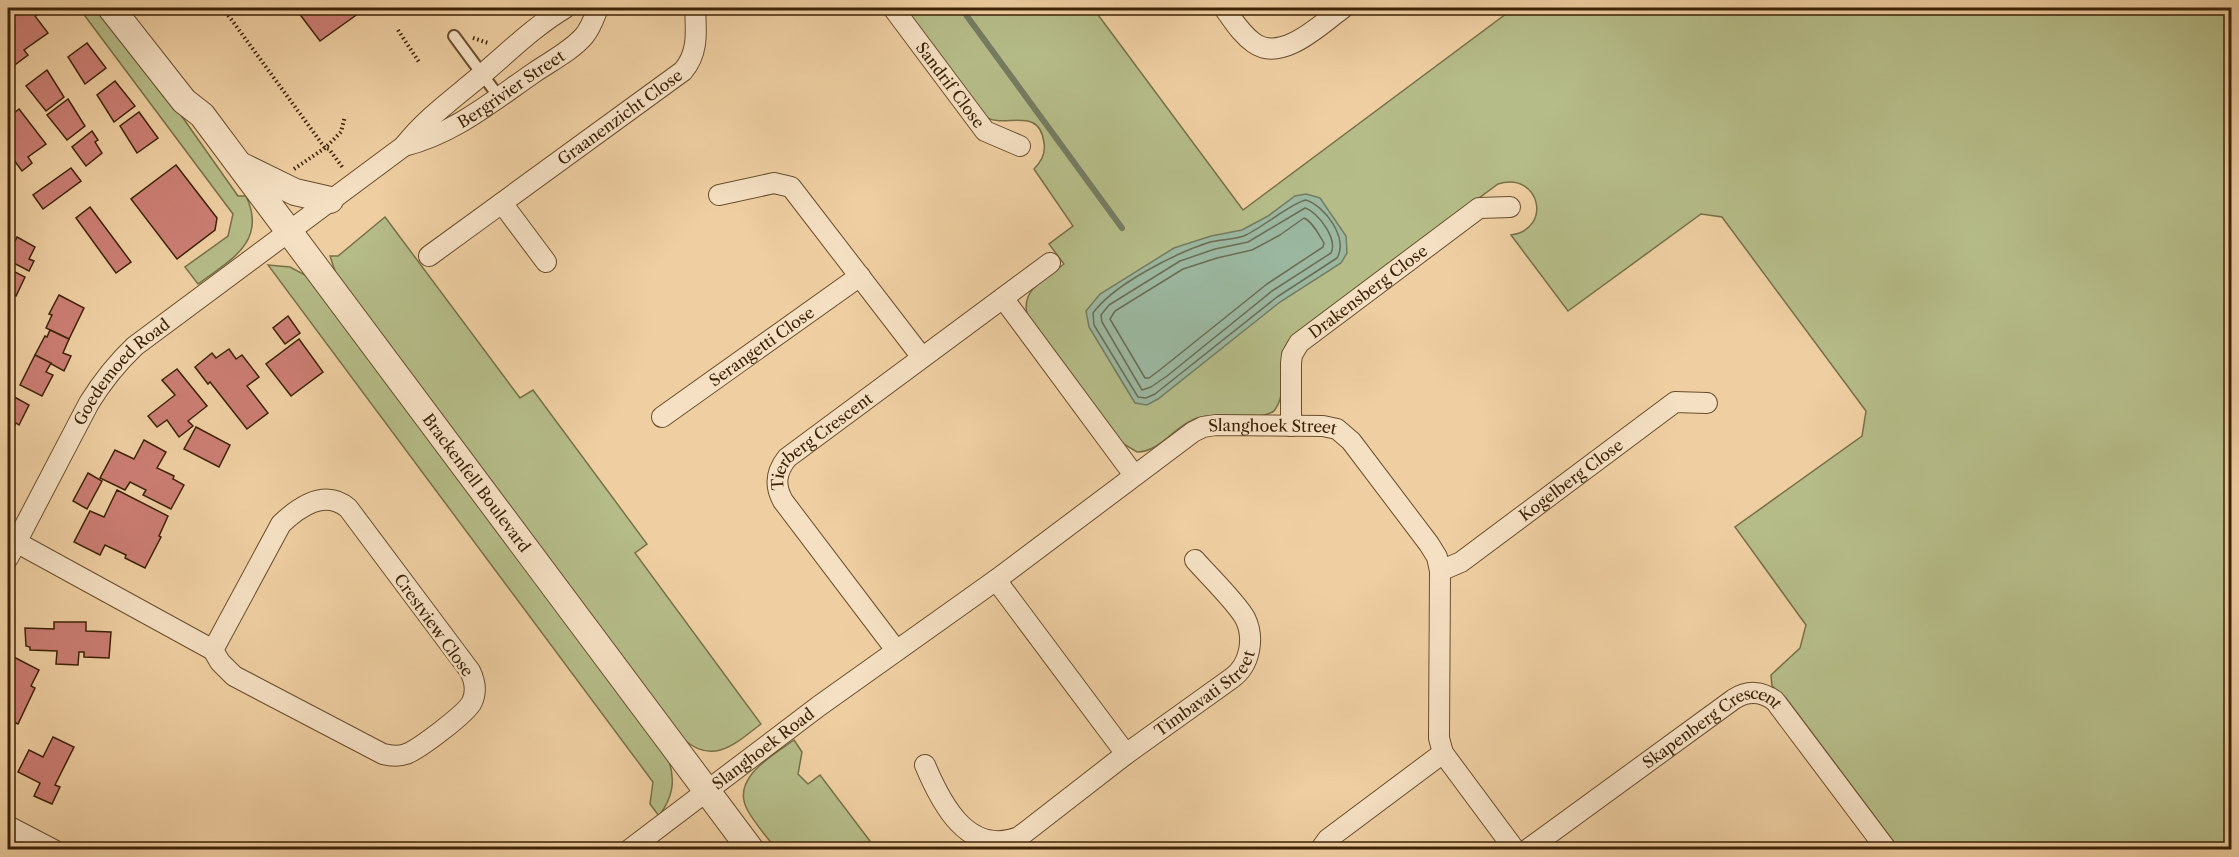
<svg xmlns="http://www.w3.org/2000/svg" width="2239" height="857" font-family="'Libre Caslon Text',serif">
  <rect width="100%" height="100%" fill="#efcfa2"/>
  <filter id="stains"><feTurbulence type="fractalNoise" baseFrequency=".00333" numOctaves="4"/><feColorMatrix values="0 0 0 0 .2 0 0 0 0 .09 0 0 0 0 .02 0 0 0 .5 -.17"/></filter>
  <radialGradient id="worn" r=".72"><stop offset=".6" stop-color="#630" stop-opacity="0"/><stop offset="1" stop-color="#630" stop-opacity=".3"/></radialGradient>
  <g fill="#b5bc88" stroke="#787047" stroke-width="1.5">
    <path d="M79 8H100L159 84 238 196H246C268 242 229 261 198 284L185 267 228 236 233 214Z"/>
    <path d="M904 8H1093L1243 210 1514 8H2231V849H1899L1786 698 1772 686 1771 675 1800 648 1806 625 1735 527 1862 436 1866 411 1722 217 1701 214 1568 311 1511 235C1553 229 1540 171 1498 184L1293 336C1273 358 1291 389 1274 411 1252 424 1222 410 1197 418 1175 425 1161 452 1137 452L1122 443 1027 314C1021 289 1046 278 1064 264L1049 244 1073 226 1034 169C1041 162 1046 154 1044 143 1040 105 1004 129 986 117Z"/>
    <path d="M385 217 520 398 533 390 647 544 635 553 761 724C736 743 714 766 683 739L336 274 330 256H338Z"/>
    <path d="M268 265 290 267 309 277 668 758C676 780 673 797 659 816L650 804 653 782Z"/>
    <path d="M794 740 802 752 798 774 808 784 820 775 876 849H776C767 837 756 825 748 811 729 779 773 755 794 740Z"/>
  </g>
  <path fill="#9bb7a0" stroke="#757c62" stroke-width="1.5" d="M1306 194 1320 198 1346 236 1347 253 1341 263 1280 302 1158 399 1147 405 1135 403 1089 327 1086 311 1100 294 1174 248 1211 236 1242 230 1268 216 1295 196Z"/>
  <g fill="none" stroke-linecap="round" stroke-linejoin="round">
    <g stroke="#6c6d53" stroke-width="1.5">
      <path d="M1306 200C1325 206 1349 239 1337 258L1277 297 1155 394 1146 398 1138 397 1094 325 1093 313C1114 284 1176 253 1210 242 1222 239 1235 240 1246 235 1263 227 1293 202 1306 200Z"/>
      <path d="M1305 208C1318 212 1338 239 1331 253L1272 291 1167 376 1151 387 1142 390 1102 322 1101 315 1109 305 1180 261 1215 249 1248 242Z"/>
      <path d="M1304 218C1313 222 1319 235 1324 243L1323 247 1267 284 1161 369 1149 378H1145L1110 319 1115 311 1183 269 1217 258 1252 250 1280 235Z"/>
    </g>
    <path stroke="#757c62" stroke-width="6" d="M961 8 1122 228"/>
  </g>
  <g fill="#cc7e74" stroke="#3c2306" stroke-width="1.5">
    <path d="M26 8H36L40 13 35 16 48 33 24 50 28 55 8 70V49L10 47 8 44V10L13 17Z"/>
    <path d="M295 8H366L320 41Z"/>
    <path d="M87 43 106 68 85 84 68 57Z"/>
    <path d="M47 70 64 97 46 111 26 86Z"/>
    <path d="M115 81 135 106 114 122 97 95Z"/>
    <path d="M68 99 85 126 67 140 47 115Z"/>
    <path d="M19 109 46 144 28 157 32 163 22 171 8 152V118Z"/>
    <path d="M139 112 158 138 137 153 120 126Z"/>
    <path d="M92 131 98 140 95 142 102 153 86 166 72 147Z"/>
    <path d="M176 165 217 218 215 230 177 259 131 199Z"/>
    <path d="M71 168 81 181 43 209 33 195Z"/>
    <path d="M90 207 131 262 116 273 76 218Z"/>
    <path d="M17 237 35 247 29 259 34 261 29 271 8 260V256Z"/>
    <path d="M9 269 25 277 16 296 11 294 8 300Z"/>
    <path d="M59 295 84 308 69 339 46 328 52 315 49 314Z"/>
    <path d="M288 316 300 333 285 344 273 328Z"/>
    <path d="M50 330 69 339 63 353 71 356 64 371 35 355 45 336 47 337Z"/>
    <path d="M299 339 323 372 291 396 266 364Z"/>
    <path d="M229 349 236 359 242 355 259 377 247 386 268 413 247 429 210 382 208 384 195 367 212 353 216 358Z"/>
    <path d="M35 355 51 363 46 372 53 375 42 396 20 385Z"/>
    <path d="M177 369 207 406 188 421 193 426 179 437 167 420 157 427 148 416 175 395 162 380Z"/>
    <path d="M9 394 29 405 19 425 16 423 10 435 14 438 8 451Z"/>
    <path d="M196 427 230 445 219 467 184 449Z"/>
    <path d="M144 440 166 452 157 468 174 476 173 479 184 485 171 509 143 495 146 490 130 482 125 490 100 478 115 450 134 459Z"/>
    <path d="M88 473 102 481 87 509 73 501Z"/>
    <path d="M117 490 168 516 159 536 161 537 145 568 125 558 126 555 105 545 100 555 74 542 90 511 104 517Z"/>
    <path d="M54 622H86V631L111 632 109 658 84 657V652H79L78 665 56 664 57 651 30 650V647L26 646 25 628 54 629Z"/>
    <path d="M8 654 39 670 31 686 35 688 18 724 8 719Z"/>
    <path d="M53 737 74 747 55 785 60 787 52 804 34 796 40 783 18 772 29 750 43 757Z"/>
  </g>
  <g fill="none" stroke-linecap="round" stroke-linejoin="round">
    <defs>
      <path id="service" d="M454 36 499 97"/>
      <g id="minor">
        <path id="s1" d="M893 8 985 131 1020 146"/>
        <path d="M1224 8C1233 20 1241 34 1254 43 1282 63 1321 24 1343 8"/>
        <path id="s2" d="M404 146C454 134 494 100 535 72 551 61 571 51 584 36 591 28 594 18 598 8"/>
        <path d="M719 195 774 183 791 187 921 356"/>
        <path d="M502 203 546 262"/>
        <path id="s3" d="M429 256 683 71C699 52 696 31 695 8"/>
        <path d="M1003 298 1134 475"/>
        <path id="s4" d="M662 417 860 276"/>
        <path id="s5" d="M1291 426V363L1292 355 1299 343 1479 208 1510 207"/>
        <path d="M16 542 213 650 220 662 234 676 383 754C391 756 398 757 406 754 418 750 467 713 472 702 477 691 475 681 470 671L348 508C325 489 300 506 281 524L213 650"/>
        <path id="s6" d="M8 558 89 403C102 382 117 363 135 346L404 146C425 119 453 99 479 77 509 52 532 28 565 8"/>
        <path id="s7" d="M1440 571 1461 562 1675 402 1707 403"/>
        <path d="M996 580 1126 754"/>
        <path id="s8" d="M896 650 783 501C774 485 776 472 787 458L1050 263"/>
        <path id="s9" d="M925 765C941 803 968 857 1019 837L1126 754 1232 678C1250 665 1255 638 1245 618 1236 602 1208 575 1195 560"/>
        <path d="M8 826 54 850"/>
        <path id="s10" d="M629 850 819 706 996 580 1193 432 1203 427 1216 425 1323 426 1337 429 1351 441 1429 544 1437 557 1440 571 1439 738 1443 753 1515 850"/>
        <path d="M1320 850 1328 839 1443 753"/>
        <path id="s11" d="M1527 850 1734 699C1748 690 1762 691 1775 701L1887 850"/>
      </g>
      <g id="tertiary">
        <path id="s12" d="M111 8 184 101 202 115 751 850"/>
        <path d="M244 167 295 192 330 200"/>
      </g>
    </defs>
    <use href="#service" stroke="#694e2d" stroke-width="14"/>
    <use href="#minor" stroke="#694e2d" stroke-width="22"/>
    <use href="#tertiary" stroke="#694e2d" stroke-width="28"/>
    <g stroke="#3c2306" stroke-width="4" stroke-dasharray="1.5 3" stroke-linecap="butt">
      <path d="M223 8 325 148 329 149 343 168"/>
      <path d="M398 30 419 62"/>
      <path d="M473 38 488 43"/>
      <path d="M294 169 325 148 341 132 345 116"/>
    </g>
    <use href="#service" stroke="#f5e0c3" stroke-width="10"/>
    <use href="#minor" stroke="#f5e0c3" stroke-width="20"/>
    <use href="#tertiary" stroke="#f5e0c3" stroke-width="26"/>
  </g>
  <g text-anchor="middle" stroke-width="5" stroke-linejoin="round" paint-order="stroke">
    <g font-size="16" fill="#3c2306" stroke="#f5e0c3">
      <text dy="6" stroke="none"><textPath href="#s1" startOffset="96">Sandrif Close</textPath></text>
      <text dy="6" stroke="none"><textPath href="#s2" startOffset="122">Bergrivier Street</textPath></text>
      <text dy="6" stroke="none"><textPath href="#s3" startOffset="236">Graanenzicht Close</textPath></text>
      <text dy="6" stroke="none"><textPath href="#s5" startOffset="171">Drakensberg Close</textPath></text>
      <text dy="6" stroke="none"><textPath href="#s4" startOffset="122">Serangetti Close</textPath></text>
      <text dy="6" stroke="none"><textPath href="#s6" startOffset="220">Goedemoed Road</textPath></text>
      <text dy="6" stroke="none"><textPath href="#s10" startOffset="783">Slanghoek Street</textPath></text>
      <text dy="6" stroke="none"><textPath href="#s8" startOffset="268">Tierberg Crescent</textPath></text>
      <text dy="6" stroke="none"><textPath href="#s7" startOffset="160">Kogelberg Close</textPath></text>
      <text dy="6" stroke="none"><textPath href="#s12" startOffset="600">Brackenfell Boulevard</textPath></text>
      <text transform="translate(434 625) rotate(54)" y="6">Crestview Close</text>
      <text dy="6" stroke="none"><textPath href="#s9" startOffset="369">Timbavati Street</textPath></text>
      <text dy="6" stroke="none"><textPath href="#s11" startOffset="226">Skapenberg Crescent</textPath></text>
      <text dy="6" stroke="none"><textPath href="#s10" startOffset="168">Slanghoek Road</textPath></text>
    </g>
  </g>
  <rect width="2239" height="857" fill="none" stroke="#efcfa2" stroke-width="30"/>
  <rect x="9" y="9" width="2221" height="839" fill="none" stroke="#3c2306" stroke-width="3"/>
  <rect x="15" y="15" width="2209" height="827" fill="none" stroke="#3c2306" stroke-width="1.5"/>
  <rect width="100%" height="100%" filter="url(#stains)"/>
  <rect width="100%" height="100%" fill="url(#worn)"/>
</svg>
